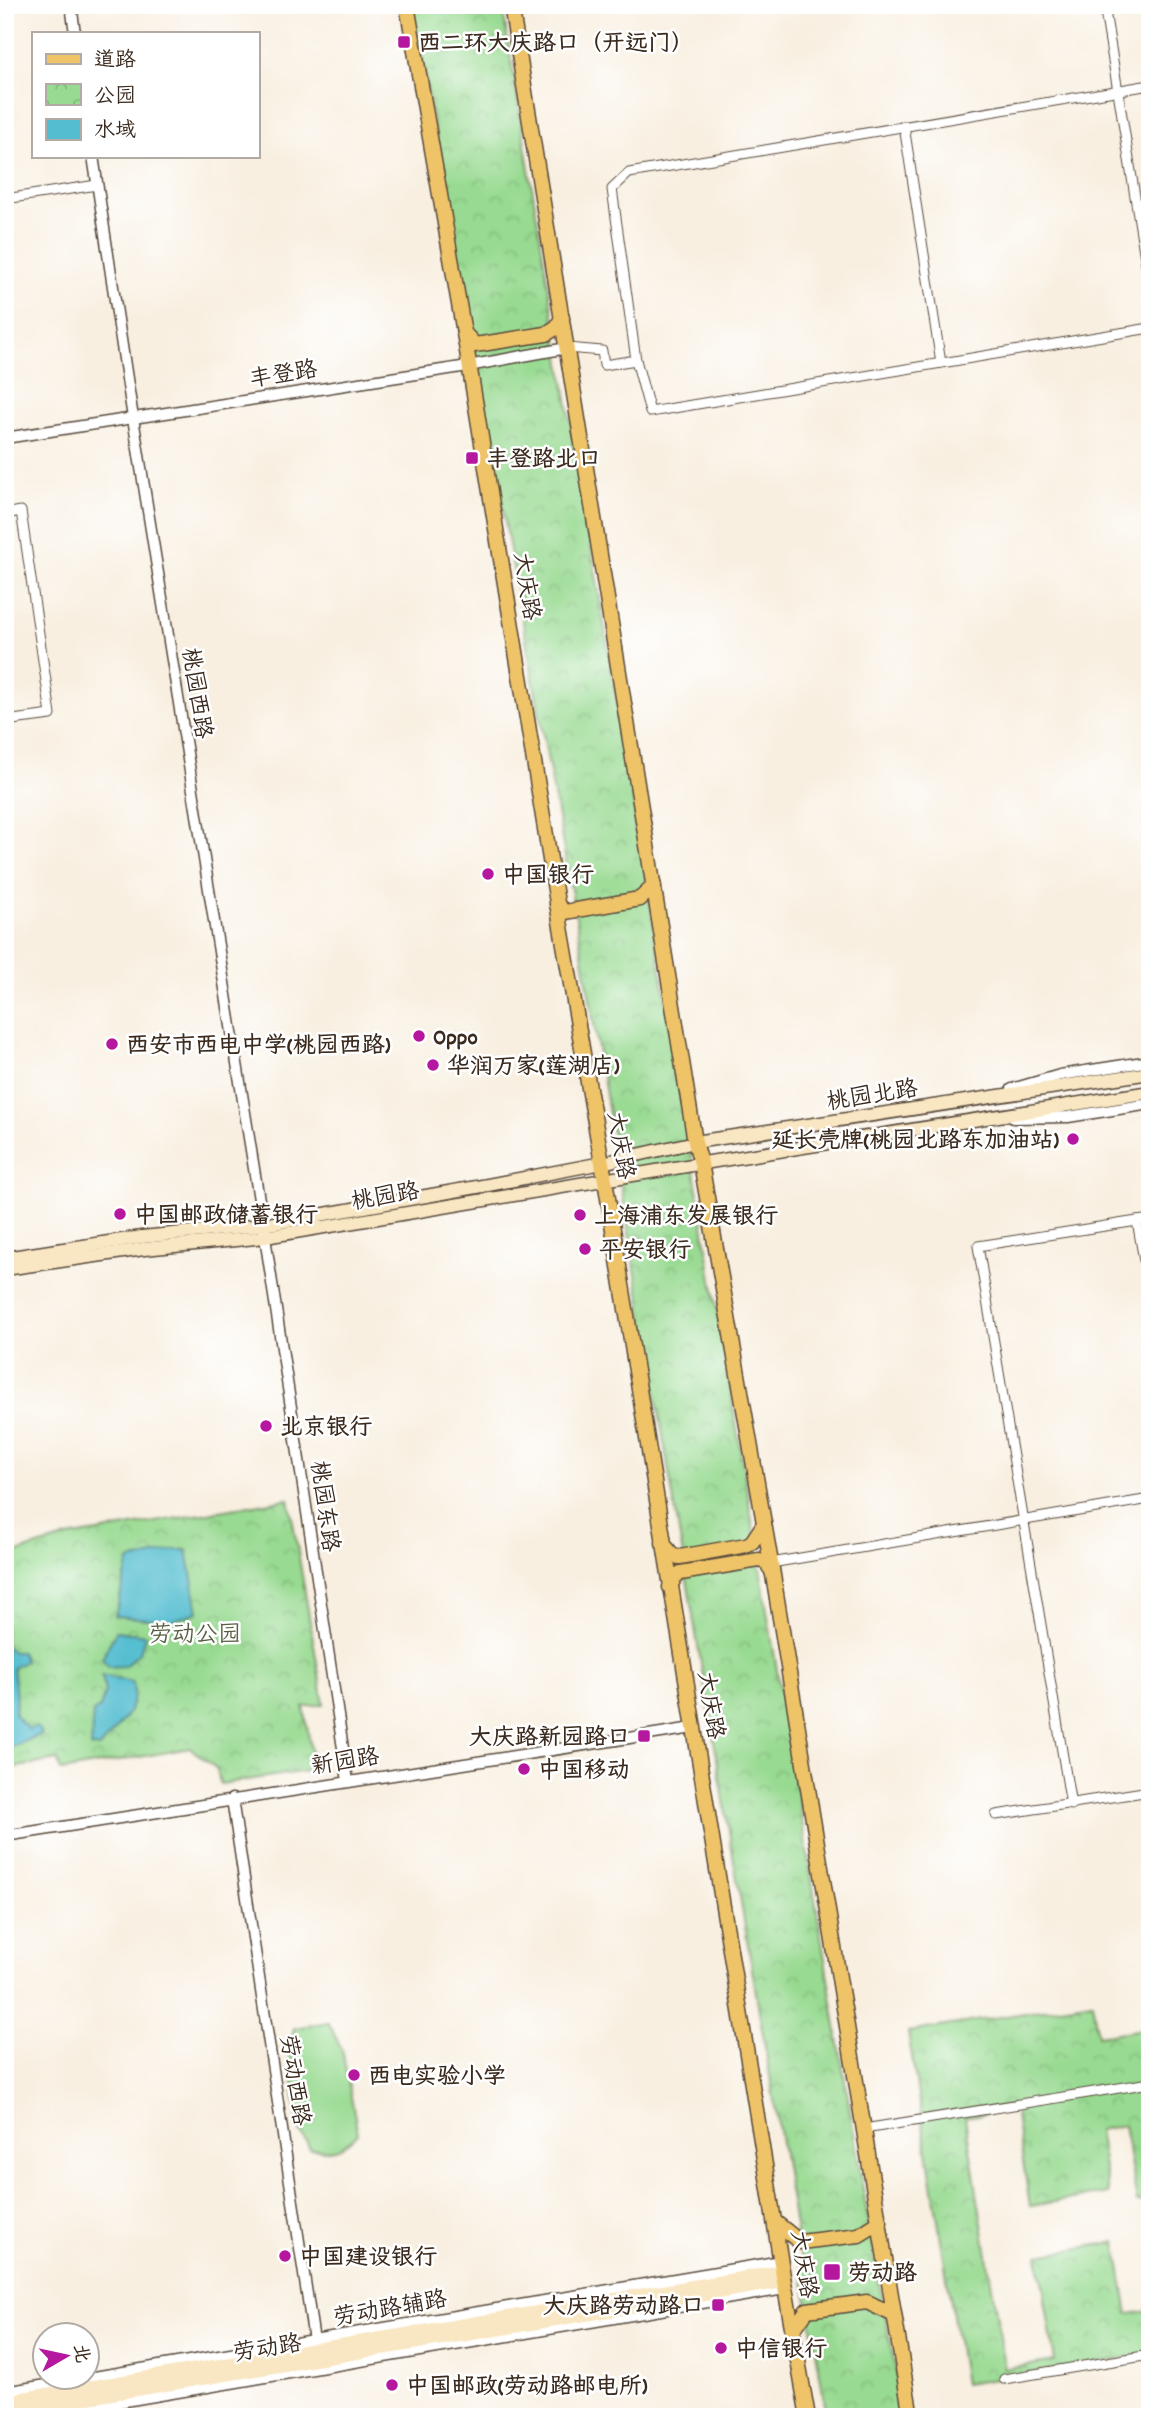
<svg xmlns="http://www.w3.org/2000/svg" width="1155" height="2422" font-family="Dekko,'LXGW WenKai TC',sans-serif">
  <defs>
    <pattern id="park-crowns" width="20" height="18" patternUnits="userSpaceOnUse" patternTransform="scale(1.75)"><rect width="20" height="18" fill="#98da91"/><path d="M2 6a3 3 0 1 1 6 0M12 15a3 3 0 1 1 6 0" fill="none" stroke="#84bb7d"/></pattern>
  </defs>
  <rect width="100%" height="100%" fill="#fff"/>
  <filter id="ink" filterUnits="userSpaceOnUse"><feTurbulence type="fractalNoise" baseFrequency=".0143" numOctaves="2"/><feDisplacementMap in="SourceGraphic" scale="14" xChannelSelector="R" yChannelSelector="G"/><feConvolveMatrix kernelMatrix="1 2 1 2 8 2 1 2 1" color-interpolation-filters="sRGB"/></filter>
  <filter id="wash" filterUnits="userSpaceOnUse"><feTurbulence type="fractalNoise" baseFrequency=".00686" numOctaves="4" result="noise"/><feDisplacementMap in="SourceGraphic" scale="28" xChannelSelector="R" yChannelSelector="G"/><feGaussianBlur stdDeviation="1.57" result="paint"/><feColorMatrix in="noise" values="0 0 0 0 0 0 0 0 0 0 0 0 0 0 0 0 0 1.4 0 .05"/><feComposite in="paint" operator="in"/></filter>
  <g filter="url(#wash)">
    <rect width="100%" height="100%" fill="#f8efe0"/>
    <path fill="#98da91" stroke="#6a8258" stroke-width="2" d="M328 2022 342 2050 358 2133C341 2151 334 2151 310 2149L299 2128 289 2049 294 2028Z"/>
    <g fill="url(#park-crowns)" stroke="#6a8258" stroke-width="2">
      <path d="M412 5H502L698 1195 869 2225 904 2417H827L579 934Z"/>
      <path d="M289 1499 324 1704 304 1707 314 1770 220 1784 217 1769 190 1748 61 1771 58 1760 11 1768 14 1794 5 1795V1556L68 1537Z"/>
      <path d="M1092 2002 1098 2036 1144 2029 1150 2065V2200L1137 2202 1124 2125 1098 2130 1108 2193 1030 2206 1015 2109 965 2117 1005 2369 1055 2361 1038 2255 1116 2242 1128 2314 1150 2311V2354L964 2384 908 2032Z"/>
    </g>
    <g fill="#54bed0" stroke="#487477" stroke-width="2">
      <path d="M175 1550H187L198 1612 171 1621 115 1616 129 1561Z"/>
      <path d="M116 1631 146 1635 139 1653 125 1666 109 1667 102 1658Z"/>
      <path d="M6 1646 13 1652H21L25 1661 13 1668 16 1697 15 1715 28 1729 37 1727 42 1734 5 1750Z"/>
      <path d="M102 1675 132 1682C142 1709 113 1730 99 1748L91 1747 93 1712 100 1708 105 1692Z"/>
    </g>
  </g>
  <g filter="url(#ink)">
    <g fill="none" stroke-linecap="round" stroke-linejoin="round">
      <defs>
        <g id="minor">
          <path d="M1104 5 1150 289"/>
          <path d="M1150 85 629 173 612 189 636 360 650 412 1150 328"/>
          <path d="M904 126 941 363"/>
          <path d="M5 199 97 185"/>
          <path d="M567 348 602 351 604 365 636 360"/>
          <path d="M5 514 21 511 51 715 5 721"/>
          <path d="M1137 1221 1150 1294"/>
          <path d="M771 1563 1150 1499"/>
          <path d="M1071 1805 978 1246 1150 1219"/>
          <path d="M996 1815 1150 1791"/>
          <path d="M864 2129 1150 2083"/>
          <path d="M1004 2379 1150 2355"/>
        </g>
        <g id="tertiary">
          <path d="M71 5 75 33"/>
          <path d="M93 156 133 418 265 1237 348 1781"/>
          <path d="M5 438 468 366 567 348"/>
          <path d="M1012 1089 1060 1075 1150 1061"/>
          <path d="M1013 1118 1068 1117 1150 1104"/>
          <path d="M232 1799 315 2347"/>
          <path d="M5 1836 693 1728"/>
          <path d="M5 2392 781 2261"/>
          <path d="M31 2417 785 2289"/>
        </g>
        <g id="secondary">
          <path d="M5 1258 142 1237 263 1225 488 1185 602 1163 695 1142 1150 1073"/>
          <path d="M5 1269 144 1249 265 1237 716 1161 1150 1092"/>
          <path d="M5 2401 782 2271"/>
          <path d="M5 2412 784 2282"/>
        </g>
        <g id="primary">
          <path d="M407 5 464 333 561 927 605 1180 784 2282 808 2417"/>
          <path d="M511 5 695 1142 701 1163 771 1563 911 2417"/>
          <path d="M464 333 475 345 546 334 557 327 562 318"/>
          <path d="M557 905 565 912 640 899 654 886"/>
          <path d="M663 1543 673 1556 680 1557 746 1545 752 1542 764 1524"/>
          <path d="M670 1587 675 1576 681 1573 759 1560 766 1562 772 1571"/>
          <path d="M775 2222 800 2242 859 2235 880 2222"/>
          <path d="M793 2330 807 2310 867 2302 894 2315"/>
        </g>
      </defs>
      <use href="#minor" stroke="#57483b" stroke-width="11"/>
      <use href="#tertiary" stroke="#57483b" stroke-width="13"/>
      <use href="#secondary" stroke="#57483b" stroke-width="15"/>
      <use href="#primary" stroke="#57483b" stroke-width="17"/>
      <use href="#minor" stroke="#fff" stroke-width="9"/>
      <use href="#tertiary" stroke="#fff" stroke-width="10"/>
      <use href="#secondary" stroke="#f9e7c3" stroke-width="12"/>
      <use href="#primary" stroke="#efc469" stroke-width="14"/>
    </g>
  </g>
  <g fill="#b5179e" stroke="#fff" stroke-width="2.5">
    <rect x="397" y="35" width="14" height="14" rx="3.5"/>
    <rect x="465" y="451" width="14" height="14" rx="3.5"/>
    <circle cx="488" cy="874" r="7"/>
    <circle cx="419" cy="1036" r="7"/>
    <circle cx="112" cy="1044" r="7"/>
    <circle cx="433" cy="1065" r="7"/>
    <circle cx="1073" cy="1139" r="7"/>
    <circle cx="120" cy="1214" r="7"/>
    <circle cx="580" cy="1215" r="7"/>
    <circle cx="585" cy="1249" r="7"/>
    <circle cx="266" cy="1426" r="7"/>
    <rect x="637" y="1729" width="14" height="14" rx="3.5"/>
    <circle cx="524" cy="1769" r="7"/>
    <circle cx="354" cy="2075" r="7"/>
    <circle cx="285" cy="2256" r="7"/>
    <rect x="823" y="2263" width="18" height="18" rx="3.5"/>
    <rect x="711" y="2298" width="14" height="14" rx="3.5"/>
    <circle cx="721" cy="2348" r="7"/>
    <circle cx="392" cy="2385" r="7"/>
  </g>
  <g text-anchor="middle" stroke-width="5" stroke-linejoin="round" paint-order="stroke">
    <g font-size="23" font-weight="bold" fill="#3b2a1e" stroke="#fff" text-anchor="start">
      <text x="418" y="50">西二环大庆路口（开远门）</text>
      <text x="486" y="466">丰登路北口</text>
      <text x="502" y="882">中国银行</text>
      <text x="433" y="1044">Oppo</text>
      <text x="126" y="1052">西安市西电中学(桃园西路)</text>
      <text x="447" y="1073">华润万家(莲湖店)</text>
      <text x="1059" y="1147" text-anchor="end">延长壳牌(桃园北路东加油站)</text>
      <text x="134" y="1222">中国邮政储蓄银行</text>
      <text x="594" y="1223">上海浦东发展银行</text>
      <text x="599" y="1257">平安银行</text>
      <text x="280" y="1434">北京银行</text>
      <text x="630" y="1744" text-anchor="end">大庆路新园路口</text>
      <text x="538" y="1777">中国移动</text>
      <text x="368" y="2083">西电实验小学</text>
      <text x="299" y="2264">中国建设银行</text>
      <text x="848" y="2280">劳动路</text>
      <text x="704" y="2313" text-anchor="end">大庆路劳动路口</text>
      <text x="735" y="2356">中信银行</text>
      <text x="406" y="2393">中国邮政(劳动路邮电所)</text>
    </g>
    <g font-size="23" fill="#3b2a1e" stroke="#fff">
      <text transform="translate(283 373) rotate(-9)" y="8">丰登路</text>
      <text transform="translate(528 586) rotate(81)" y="8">大庆路</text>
      <text transform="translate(198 693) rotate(81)" y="8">桃园西路</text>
      <text transform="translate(872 1094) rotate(-9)" y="8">桃园北路</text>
      <text transform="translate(622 1145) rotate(80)" y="8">大庆路</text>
      <text transform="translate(385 1195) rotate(-10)" y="8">桃园路</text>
      <text transform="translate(326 1506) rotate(82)" y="8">桃园东路</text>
      <text transform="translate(712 1705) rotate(81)" y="8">大庆路</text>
      <text transform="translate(345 1760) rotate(-9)" y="8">新园路</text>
      <text transform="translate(296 2080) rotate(81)" y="8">劳动西路</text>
      <text transform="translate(805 2264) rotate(81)" y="8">大庆路</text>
      <text transform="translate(390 2307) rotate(-10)" y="8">劳动路辅路</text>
      <text transform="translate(267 2347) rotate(-9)" y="8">劳动路</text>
    </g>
    <g font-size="23" fill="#575f40" stroke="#fff">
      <text x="195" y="1641">劳动公园</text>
    </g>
  </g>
  <rect width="1155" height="2422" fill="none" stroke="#fff" stroke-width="28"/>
  <rect x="32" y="32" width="228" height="126" fill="#ffffff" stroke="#b1aaa5" stroke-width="2"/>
  <rect x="46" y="54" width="35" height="10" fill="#efc469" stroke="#b1aaa5" stroke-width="2"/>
  <text x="94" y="66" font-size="21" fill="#3b2a1e">道路</text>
  <rect x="46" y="84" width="35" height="21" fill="url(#park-crowns)" stroke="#b1aaa5" stroke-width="2"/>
  <text x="94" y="102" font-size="21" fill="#3b2a1e">公园</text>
  <rect x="46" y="119" width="35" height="21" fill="#54bed0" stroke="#b1aaa5" stroke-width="2"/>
  <text x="94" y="136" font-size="21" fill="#3b2a1e">水域</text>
  <g transform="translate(66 2356) rotate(81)"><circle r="33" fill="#ffffff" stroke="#b1aaa5" stroke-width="2"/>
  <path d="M0-5L12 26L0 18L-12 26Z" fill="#b5179e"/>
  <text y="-10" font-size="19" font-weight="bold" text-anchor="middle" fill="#3b2a1e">北</text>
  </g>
</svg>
